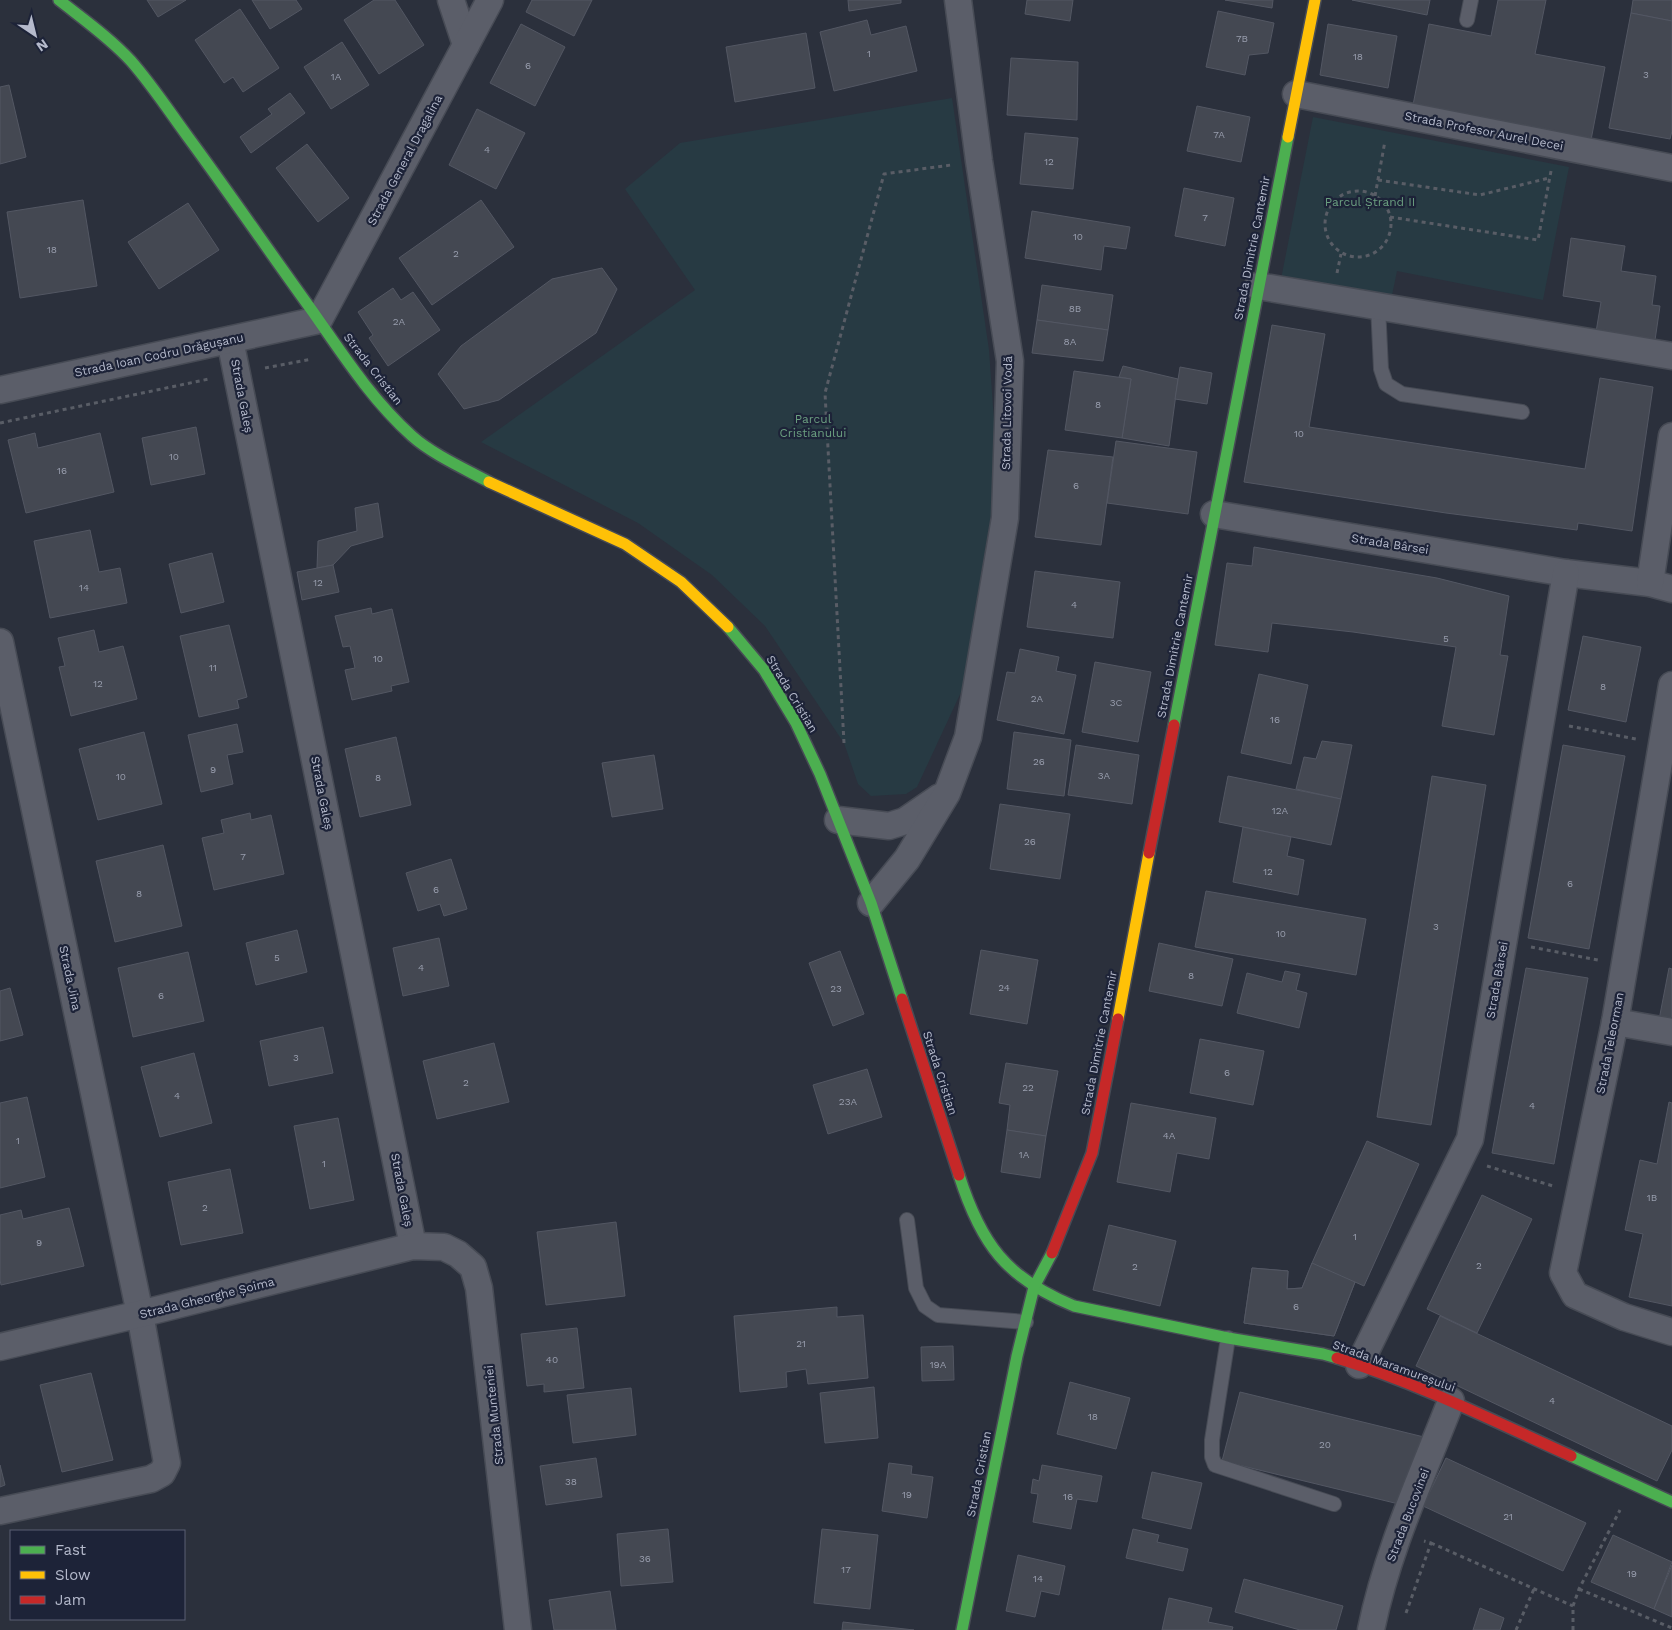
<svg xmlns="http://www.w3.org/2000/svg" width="1672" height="1630" font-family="'Work Sans',sans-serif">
  <rect width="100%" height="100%" fill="#2b303c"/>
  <g fill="#273a43">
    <path d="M952 98 989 350 994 421 993 503 962 690 917 787 906 794 871 796 858 784 844 743 765 626 712 575 638 523 481 442 695 290 625 189 680 143Z"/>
    <path d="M1313 117 1569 167 1543 300 1397 271 1391 300 1281 279Z"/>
  </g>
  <g fill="#444852" stroke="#535763">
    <path d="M147 0H186L158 17Z"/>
    <path d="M252 0H296L302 9 270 29Z"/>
    <path d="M374 0H395L424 45 379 74 344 20Z"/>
    <path d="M532 0H592L574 36 526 12Z"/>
    <path d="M848 0H901V3L849 11Z"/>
    <path d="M1027 0H1073L1070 21 1025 14Z"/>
    <path d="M1225 0H1273L1272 8Z"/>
    <path d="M1352 0H1430L1427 15Z"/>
    <path d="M1498 0H1546L1535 54 1605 67 1591 140 1413 105 1429 24 1491 36Z"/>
    <path d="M1633 0H1672V21L1631 13Z"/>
    <path d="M240 9 279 68 243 92 233 77 224 83 195 40Z"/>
    <path d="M1218 11 1274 23 1268 53 1249 55 1245 75 1206 67Z"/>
    <path d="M1631 13 1672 21V131L1670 139 1609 128Z"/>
    <path d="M867 20 871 35 906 26 917 71 834 91 820 32Z"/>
    <path d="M521 24 565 47 535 106 490 83Z"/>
    <path d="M1328 24 1397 36 1388 88 1320 75Z"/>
    <path d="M806 33 815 88 735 102 726 47Z"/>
    <path d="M342 42 369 85 331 109 304 67Z"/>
    <path d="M1011 58 1078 62 1077 120 1007 115Z"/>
    <path d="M9 85 26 157 0 164V87Z"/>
    <path d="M290 93 305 113 251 153 240 137 272 114 268 109Z"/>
    <path d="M1197 106 1250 117 1241 162 1187 151Z"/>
    <path d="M477 109 525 133 496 189 449 165Z"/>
    <path d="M1025 133 1078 138 1073 189 1020 184Z"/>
    <path d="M307 144 349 198 318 222 276 168Z"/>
    <path d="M1184 188 1234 198 1225 246 1175 236Z"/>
    <path d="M83 200 97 286 20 298 7 212Z"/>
    <path d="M481 200 514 247 432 305 399 258Z"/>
    <path d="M188 203 219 250 159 289 128 242Z"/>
    <path d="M1032 211 1130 227 1126 249 1104 246 1101 270 1025 258Z"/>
    <path d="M1571 238 1625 246 1621 271 1656 276 1652 305 1660 306 1654 347 1595 338 1601 302 1563 296Z"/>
    <path d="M602 268 617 289 596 333 499 400 464 409 438 374 461 346 552 279Z"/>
    <path d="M1042 285 1113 295 1108 330 1037 320Z"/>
    <path d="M393 288 401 300 413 292 440 330 388 366 369 338 373 335 358 312Z"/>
    <path d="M1037 320 1108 330 1103 361 1032 353Z"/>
    <path d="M1272 325 1325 334 1309 427 1585 469 1600 378 1653 387 1632 531 1578 523 1577 530 1446 513 1244 482Z"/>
    <path d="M1123 366 1178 379 1169 446 1122 438 1131 379 1119 377Z"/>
    <path d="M1180 367 1212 373 1207 404 1175 399Z"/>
    <path d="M1074 371 1131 379 1122 438 1065 430Z"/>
    <path d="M196 427 205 474 151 485 142 438Z"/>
    <path d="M35 433 38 448 100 433 114 492 26 513 8 440Z"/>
    <path d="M1116 441 1197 452 1188 514 1107 503Z"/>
    <path d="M1048 450 1113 457 1101 545 1035 537Z"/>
    <path d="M378 503 383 537 351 546 333 565 317 568 318 541 357 531 355 508Z"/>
    <path d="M90 530 99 572 120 568 127 603 50 618 34 541Z"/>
    <path d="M1254 547 1437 578 1509 596 1500 655 1508 656 1494 735 1442 726 1456 647 1353 632 1272 623 1268 652 1215 645 1227 563 1252 566Z"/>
    <path d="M212 553 224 602 181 613 169 564Z"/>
    <path d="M333 565 339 592 302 600 297 572Z"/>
    <path d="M1035 571 1120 582 1113 638 1027 627Z"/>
    <path d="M371 608 372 614 392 609 409 682 391 686 392 691 352 700 345 670 355 668 350 646 343 647 335 616Z"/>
    <path d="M229 625 247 697 237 700 239 708 199 717 180 636Z"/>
    <path d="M94 630 99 652 123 646 137 699 71 716 59 667 65 666 58 638Z"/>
    <path d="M1583 636 1641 647 1626 722 1568 710Z"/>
    <path d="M1020 649 1059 657 1056 671 1076 675 1064 734 997 720 1007 672 1015 673Z"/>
    <path d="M1095 662 1151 672 1138 742 1082 732Z"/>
    <path d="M1259 674 1308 685 1291 764 1241 753Z"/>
    <path d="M237 724 243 752 227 755 233 784 201 792 188 735Z"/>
    <path d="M144 732 162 804 98 820 79 749Z"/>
    <path d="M1014 732 1071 740 1064 796 1007 789Z"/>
    <path d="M396 737 411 805 360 817 345 749Z"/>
    <path d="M1322 741 1352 745 1341 799 1296 789 1304 757 1316 759Z"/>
    <path d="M1076 745 1139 755 1132 804 1068 795Z"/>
    <path d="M1563 745 1625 756 1589 949 1528 938Z"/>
    <path d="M654 755 663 809 612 817 602 763Z"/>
    <path d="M1228 776 1341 799 1331 845 1219 822Z"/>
    <path d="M1432 776 1486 785 1431 1125 1377 1117Z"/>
    <path d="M1000 804 1070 814 1060 879 990 869Z"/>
    <path d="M250 813 251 820 271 815 284 874 214 890 202 838 224 833 221 820Z"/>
    <path d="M1243 827 1291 837 1287 856 1304 860 1298 895 1233 882Z"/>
    <path d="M163 845 182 926 115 942 96 861Z"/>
    <path d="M451 859 467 909 444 916 440 904 418 911 406 873Z"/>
    <path d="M1206 891 1366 919 1356 975 1195 947Z"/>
    <path d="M297 930 307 972 256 985 246 943Z"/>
    <path d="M439 938 449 986 403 996 393 948Z"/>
    <path d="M1159 943 1233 959 1222 1006 1149 991Z"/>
    <path d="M981 950 1038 960 1027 1024 970 1014Z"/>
    <path d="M840 951 864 1014 833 1026 809 963Z"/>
    <path d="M188 952 204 1021 133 1037 118 968Z"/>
    <path d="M1526 968 1588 978 1554 1164 1492 1153Z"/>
    <path d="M1669 968 1672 969V1028L1658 1025Z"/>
    <path d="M1285 971 1300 974 1296 990 1307 993 1299 1028 1237 1013 1247 973 1282 982Z"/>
    <path d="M10 988 23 1035 0 1041V991Z"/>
    <path d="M323 1027 333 1073 269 1086 260 1041Z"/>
    <path d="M1200 1039 1264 1051 1253 1105 1190 1093Z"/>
    <path d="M494 1043 509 1102 437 1119 423 1061Z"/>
    <path d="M194 1053 212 1123 160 1137 141 1067Z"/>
    <path d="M1006 1063 1058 1071 1046 1136 1007 1130 1010 1105 999 1103Z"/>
    <path d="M867 1069 882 1117 828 1134 813 1085Z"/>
    <path d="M27 1097 45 1177 0 1188V1103Z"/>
    <path d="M1669 1102 1672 1103V1306L1629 1297 1643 1234 1625 1230 1640 1160 1657 1164Z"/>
    <path d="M1131 1103 1216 1118 1209 1159 1177 1153 1170 1192 1117 1182Z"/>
    <path d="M338 1118 354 1200 310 1209 294 1126Z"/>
    <path d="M1007 1130 1046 1136 1040 1178 1001 1172Z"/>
    <path d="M1367 1141 1419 1164 1364 1286 1355 1282 1334 1336 1244 1323 1252 1268 1288 1271 1287 1289 1302 1288 1312 1263Z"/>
    <path d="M230 1169 243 1233 181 1245 168 1182Z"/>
    <path d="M1482 1195 1532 1219 1477 1333 1427 1309Z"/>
    <path d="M69 1208 84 1266 1 1285 0 1280V1215L21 1210 23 1219Z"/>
    <path d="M616 1222 625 1296 546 1305 537 1232Z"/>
    <path d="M1109 1225 1176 1241 1160 1306 1093 1290Z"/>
    <path d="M1312 1263 1355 1282 1334 1336 1244 1323 1252 1268 1288 1271 1287 1289 1302 1288Z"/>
    <path d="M837 1307V1317L863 1315 868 1378 808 1384 806 1369 786 1372 787 1387 740 1392 734 1316Z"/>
    <path d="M1440 1316 1672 1426V1450L1657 1481 1416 1366Z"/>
    <path d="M577 1328 584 1388 544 1392V1384L527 1386 521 1334Z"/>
    <path d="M953 1346 954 1380 922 1381 921 1347Z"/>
    <path d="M91 1373 113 1460 62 1472 40 1385Z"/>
    <path d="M1070 1382 1130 1398 1116 1449 1057 1434Z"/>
    <path d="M874 1387 878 1438 825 1443 820 1393Z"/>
    <path d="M631 1388 636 1435 573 1443 567 1395Z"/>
    <path d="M1240 1392 1424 1437 1407 1506 1222 1461Z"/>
    <path d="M596 1458 602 1497 546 1505 540 1466Z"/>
    <path d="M1446 1458 1586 1523 1563 1571 1423 1506Z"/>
    <path d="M889 1463 912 1466 911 1474 933 1477 927 1518 882 1511Z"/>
    <path d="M0 1465 5 1485 0 1487Z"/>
    <path d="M1042 1465 1102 1476 1097 1502 1077 1499 1071 1529 1033 1522 1038 1494 1031 1493 1033 1479 1039 1481Z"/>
    <path d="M1152 1472 1202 1483 1191 1529 1142 1518Z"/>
    <path d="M668 1529 673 1582 621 1586 617 1534Z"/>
    <path d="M822 1529 878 1535 870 1609 814 1603Z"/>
    <path d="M1133 1529 1159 1535 1157 1542 1188 1549 1183 1571 1126 1558Z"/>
    <path d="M1613 1535 1672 1562 1654 1609 1591 1582Z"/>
    <path d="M1018 1555 1065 1566 1059 1595 1041 1591 1035 1617 1006 1611Z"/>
    <path d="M1672 1565V1617L1654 1609Z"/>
    <path d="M1244 1579 1343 1606 1336 1630H1300L1235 1612Z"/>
    <path d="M610 1591 616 1630H554L549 1600Z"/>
    <path d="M1169 1598 1212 1608 1208 1622 1233 1627 1232 1630H1162Z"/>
    <path d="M1480 1608 1504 1618 1500 1630H1473Z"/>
    <path d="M843 1622 914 1630H842Z"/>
  </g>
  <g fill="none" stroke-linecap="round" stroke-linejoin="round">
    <defs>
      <g id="lane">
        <path d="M1467 20 1471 0"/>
        <path d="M1378 306 1381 369 1386 384 1402 394 1522 412"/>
        <path d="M907 1220 916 1288 925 1306 938 1315 1026 1322"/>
        <path d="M1228 1338 1212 1440V1457L1215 1465 1334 1504"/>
      </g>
      <g id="street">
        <path d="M451 0 466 45"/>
        <path d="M1296 94 1672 168"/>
        <path d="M1258 286 1672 356"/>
        <path d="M230 340 413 1246"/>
        <path d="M0 390 319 320 490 0"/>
        <path d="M1214 514 1566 573 1650 583 1672 589"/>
        <path d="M1650 583 1672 436"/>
        <path d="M0 642 140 1314 167 1463 162 1473 151 1479 0 1511"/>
        <path d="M1672 685 1615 1022 1563 1273 1575 1295 1624 1317 1672 1332"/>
        <path d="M838 820 889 826 905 821 940 797"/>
        <path d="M871 903 907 859 947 793 968 737 1005 518 1010 361 979 161 958 0"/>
        <path d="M1615 1022 1672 1032"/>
        <path d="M0 1347 140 1314 413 1246 444 1247 458 1254 473 1267 479 1288 518 1630"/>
        <path d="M1359 1365 1470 1139 1566 573"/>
        <path d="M1371 1630C1387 1551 1422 1476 1451 1401"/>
      </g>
      <g id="fast">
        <path d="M59 0C83 19 110 38 131 61 152 85 169 111 188 137 230 194 271 254 313 312 343 355 372 400 412 436 432 454 465 469 489 482"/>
        <path d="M728 627 764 670 796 723 820 774 871 903 902 999"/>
        <path d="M1174 725 1288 137"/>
        <path d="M959 1175C981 1244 1006 1278 1074 1306L1228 1338 1323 1354 1337 1358"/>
        <path d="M1571 1456 1672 1502"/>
        <path d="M962 1630 1017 1356 1034 1287 1052 1253"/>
      </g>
      <g id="slow">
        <path d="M1288 137 1315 0"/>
        <path d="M489 482 625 544 681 582 728 627"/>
        <path d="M1118 1019 1149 853"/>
      </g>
      <g id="jam">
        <path d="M1149 853 1174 725"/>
        <path d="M902 999 959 1175"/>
        <path d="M1052 1253 1092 1153 1118 1019"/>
        <path d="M1337 1358C1418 1383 1494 1421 1571 1456"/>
      </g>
    </defs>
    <use href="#lane" stroke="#474b55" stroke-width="16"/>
    <use href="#street" stroke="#474b55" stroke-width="29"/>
    <use href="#fast" stroke="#474b55" stroke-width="14"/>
    <use href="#slow" stroke="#474b55" stroke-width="14"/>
    <use href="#jam" stroke="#474b55" stroke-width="14"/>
    <g stroke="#595d66" stroke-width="3" stroke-dasharray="4 4" stroke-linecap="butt">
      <path d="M1378 180 1480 195 1549 178"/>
      <circle cx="1358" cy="224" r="33"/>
      <path d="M1375 196 1385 141"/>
      <path d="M1390 217 1538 240 1551 171"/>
      <path d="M1337 273 1341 254"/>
      <path d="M265 368 312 359"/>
      <path d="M0 423 209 379"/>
      <path d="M1569 726 1636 739"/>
      <path d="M844 743 825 393 884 174 951 165"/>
      <path d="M1531 947 1598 960"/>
      <path d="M1487 1166 1553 1186"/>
      <path d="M1431 1543 1573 1606"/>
      <path d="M1579 1589 1672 1628"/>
      <path d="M1406 1613 1431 1543 1424 1541"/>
      <path d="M1516 1630 1534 1589"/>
      <path d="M1573 1630V1606L1579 1589 1620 1510"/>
    </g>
    <use href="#lane" stroke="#5b5e69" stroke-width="14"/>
    <use href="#street" stroke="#5b5e69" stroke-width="26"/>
    <use href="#fast" stroke="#4caf50" stroke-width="11"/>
    <use href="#slow" stroke="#ffc107" stroke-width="11"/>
    <use href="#jam" stroke="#c62828" stroke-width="11"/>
  </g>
  <g text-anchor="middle" stroke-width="4.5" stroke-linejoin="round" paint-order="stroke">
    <g font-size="10" fill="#999eae">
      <text x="1242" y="42">7B</text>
      <text x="869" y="57">1</text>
      <text x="1358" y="60">18</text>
      <text x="528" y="69">6</text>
      <text x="1646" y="78">3</text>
      <text x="336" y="80">1A</text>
      <text x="1219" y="138">7A</text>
      <text x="487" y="153">4</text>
      <text x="1049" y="165">12</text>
      <text x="1205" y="221">7</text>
      <text x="1078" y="240">10</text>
      <text x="52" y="253">18</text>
      <text x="456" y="257">2</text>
      <text x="1075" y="312">8B</text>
      <text x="399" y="325">2A</text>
      <text x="1070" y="345">8A</text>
      <text x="1098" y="408">8</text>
      <text x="1299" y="437">10</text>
      <text x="174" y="460">10</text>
      <text x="62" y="474">16</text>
      <text x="1076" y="489">6</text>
      <text x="318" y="586">12</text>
      <text x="84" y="591">14</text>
      <text x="1074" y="608">4</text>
      <text x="1446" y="642">5</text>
      <text x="378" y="662">10</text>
      <text x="213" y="671">11</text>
      <text x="98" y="687">12</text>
      <text x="1603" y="690">8</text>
      <text x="1037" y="702">2A</text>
      <text x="1116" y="706">3C</text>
      <text x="1275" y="723">16</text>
      <text x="1039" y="765">26</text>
      <text x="213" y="773">9</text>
      <text x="1104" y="779">3A</text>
      <text x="121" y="780">10</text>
      <text x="378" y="781">8</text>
      <text x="1280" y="814">12A</text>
      <text x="1030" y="845">26</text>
      <text x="243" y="860">7</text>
      <text x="1268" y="875">12</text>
      <text x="1570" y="887">6</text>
      <text x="436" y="893">6</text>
      <text x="139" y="897">8</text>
      <text x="1436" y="930">3</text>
      <text x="1281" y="937">10</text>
      <text x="277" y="961">5</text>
      <text x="421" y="971">4</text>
      <text x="1191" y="979">8</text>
      <text x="1004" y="991">24</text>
      <text x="836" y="992">23</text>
      <text x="161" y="999">6</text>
      <text x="296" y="1061">3</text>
      <text x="1227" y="1076">6</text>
      <text x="466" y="1086">2</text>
      <text x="1028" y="1091">22</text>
      <text x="177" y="1099">4</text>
      <text x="848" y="1105">23A</text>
      <text x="1532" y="1109">4</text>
      <text x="1169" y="1139">4A</text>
      <text x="18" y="1144">1</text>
      <text x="1024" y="1158">1A</text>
      <text x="324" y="1167">1</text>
      <text x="1652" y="1201">1B</text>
      <text x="205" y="1211">2</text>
      <text x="1355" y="1240">1</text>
      <text x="39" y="1246">9</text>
      <text x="1479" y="1269">2</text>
      <text x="1135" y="1270">2</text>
      <text x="1296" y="1310">6</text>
      <text x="801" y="1347">21</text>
      <text x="552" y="1363">40</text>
      <text x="938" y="1368">19A</text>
      <text x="1552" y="1404">4</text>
      <text x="1093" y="1420">18</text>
      <text x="1325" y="1448">20</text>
      <text x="571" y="1485">38</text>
      <text x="907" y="1498">19</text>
      <text x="1068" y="1500">16</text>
      <text x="1508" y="1520">21</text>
      <text x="645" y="1562">36</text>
      <text x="846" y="1573">17</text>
      <text x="1632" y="1577">19</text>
      <text x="1038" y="1582">14</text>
    </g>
    <g font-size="12" fill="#b5bacc" stroke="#1d2338">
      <text transform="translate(1484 131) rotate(11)" y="4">Strada Profesor Aurel Decei</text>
      <text transform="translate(405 160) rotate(-62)" y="4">Strada General Dragalina</text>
      <text transform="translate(1252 248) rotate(-79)" y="4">Strada Dimitrie Cantemir</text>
      <text transform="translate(159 355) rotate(-12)" y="4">Strada Ioan Codru Drăgușanu</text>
      <text transform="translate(373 369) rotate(52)" y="4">Strada Cristian</text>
      <text transform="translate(242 396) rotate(79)" y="4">Strada Galeș</text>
      <text transform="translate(1007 413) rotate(-89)" y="4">Strada Litovoi Vodă</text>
      <text transform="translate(1390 544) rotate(9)" y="4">Strada Bârsei</text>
      <text transform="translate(1175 646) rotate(-79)" y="4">Strada Dimitrie Cantemir</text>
      <text transform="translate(792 694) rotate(59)" y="4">Strada Cristian</text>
      <text transform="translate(322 793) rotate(79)" y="4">Strada Galeș</text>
      <text transform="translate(70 978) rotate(78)" y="4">Strada Jina</text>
      <text transform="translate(1497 980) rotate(-80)" y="4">Strada Bârsei</text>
      <text transform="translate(1099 1043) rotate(-79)" y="4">Strada Dimitrie Cantemir</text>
      <text transform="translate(1610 1043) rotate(-79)" y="4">Strada Teleorman</text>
      <text transform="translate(940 1073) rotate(72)" y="4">Strada Cristian</text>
      <text transform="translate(402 1190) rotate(79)" y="4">Strada Galeș</text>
      <text transform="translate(207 1298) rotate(-14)" y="4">Strada Gheorghe Șoima</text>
      <text transform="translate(1394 1366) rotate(20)" y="4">Strada Maramureșului</text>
      <text transform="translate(494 1415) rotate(-96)" y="4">Strada Munteniei</text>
      <text transform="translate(979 1474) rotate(-79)" y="4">Strada Cristian</text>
      <text transform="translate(1408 1515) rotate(-69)" y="4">Strada Bucovinei</text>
    </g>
    <g font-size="12" fill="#6b9f80" stroke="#1d2338">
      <text x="1370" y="206">Parcul Ștrand II</text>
      <text x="813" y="423">Parcul<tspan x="813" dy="14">Cristianului</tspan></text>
    </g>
  </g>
  <rect x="10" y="1530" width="175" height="90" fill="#1d2338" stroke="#5a5f73"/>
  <rect x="20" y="1546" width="25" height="8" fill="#4caf50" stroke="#5a5f73"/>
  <text x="55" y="1555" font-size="15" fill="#b5bacc">Fast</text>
  <rect x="20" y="1571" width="25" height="8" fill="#ffc107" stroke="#5a5f73"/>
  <text x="55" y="1580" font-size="15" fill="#b5bacc">Slow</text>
  <rect x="20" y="1596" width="25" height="8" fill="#c62828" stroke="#5a5f73"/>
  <text x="55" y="1605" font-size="15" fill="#b5bacc">Jam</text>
  <g transform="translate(35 35) rotate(145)" stroke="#1d2338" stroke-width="4" paint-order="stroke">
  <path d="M0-4L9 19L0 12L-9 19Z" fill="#b5bacc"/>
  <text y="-8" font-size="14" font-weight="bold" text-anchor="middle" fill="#b5bacc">N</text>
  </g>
</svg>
